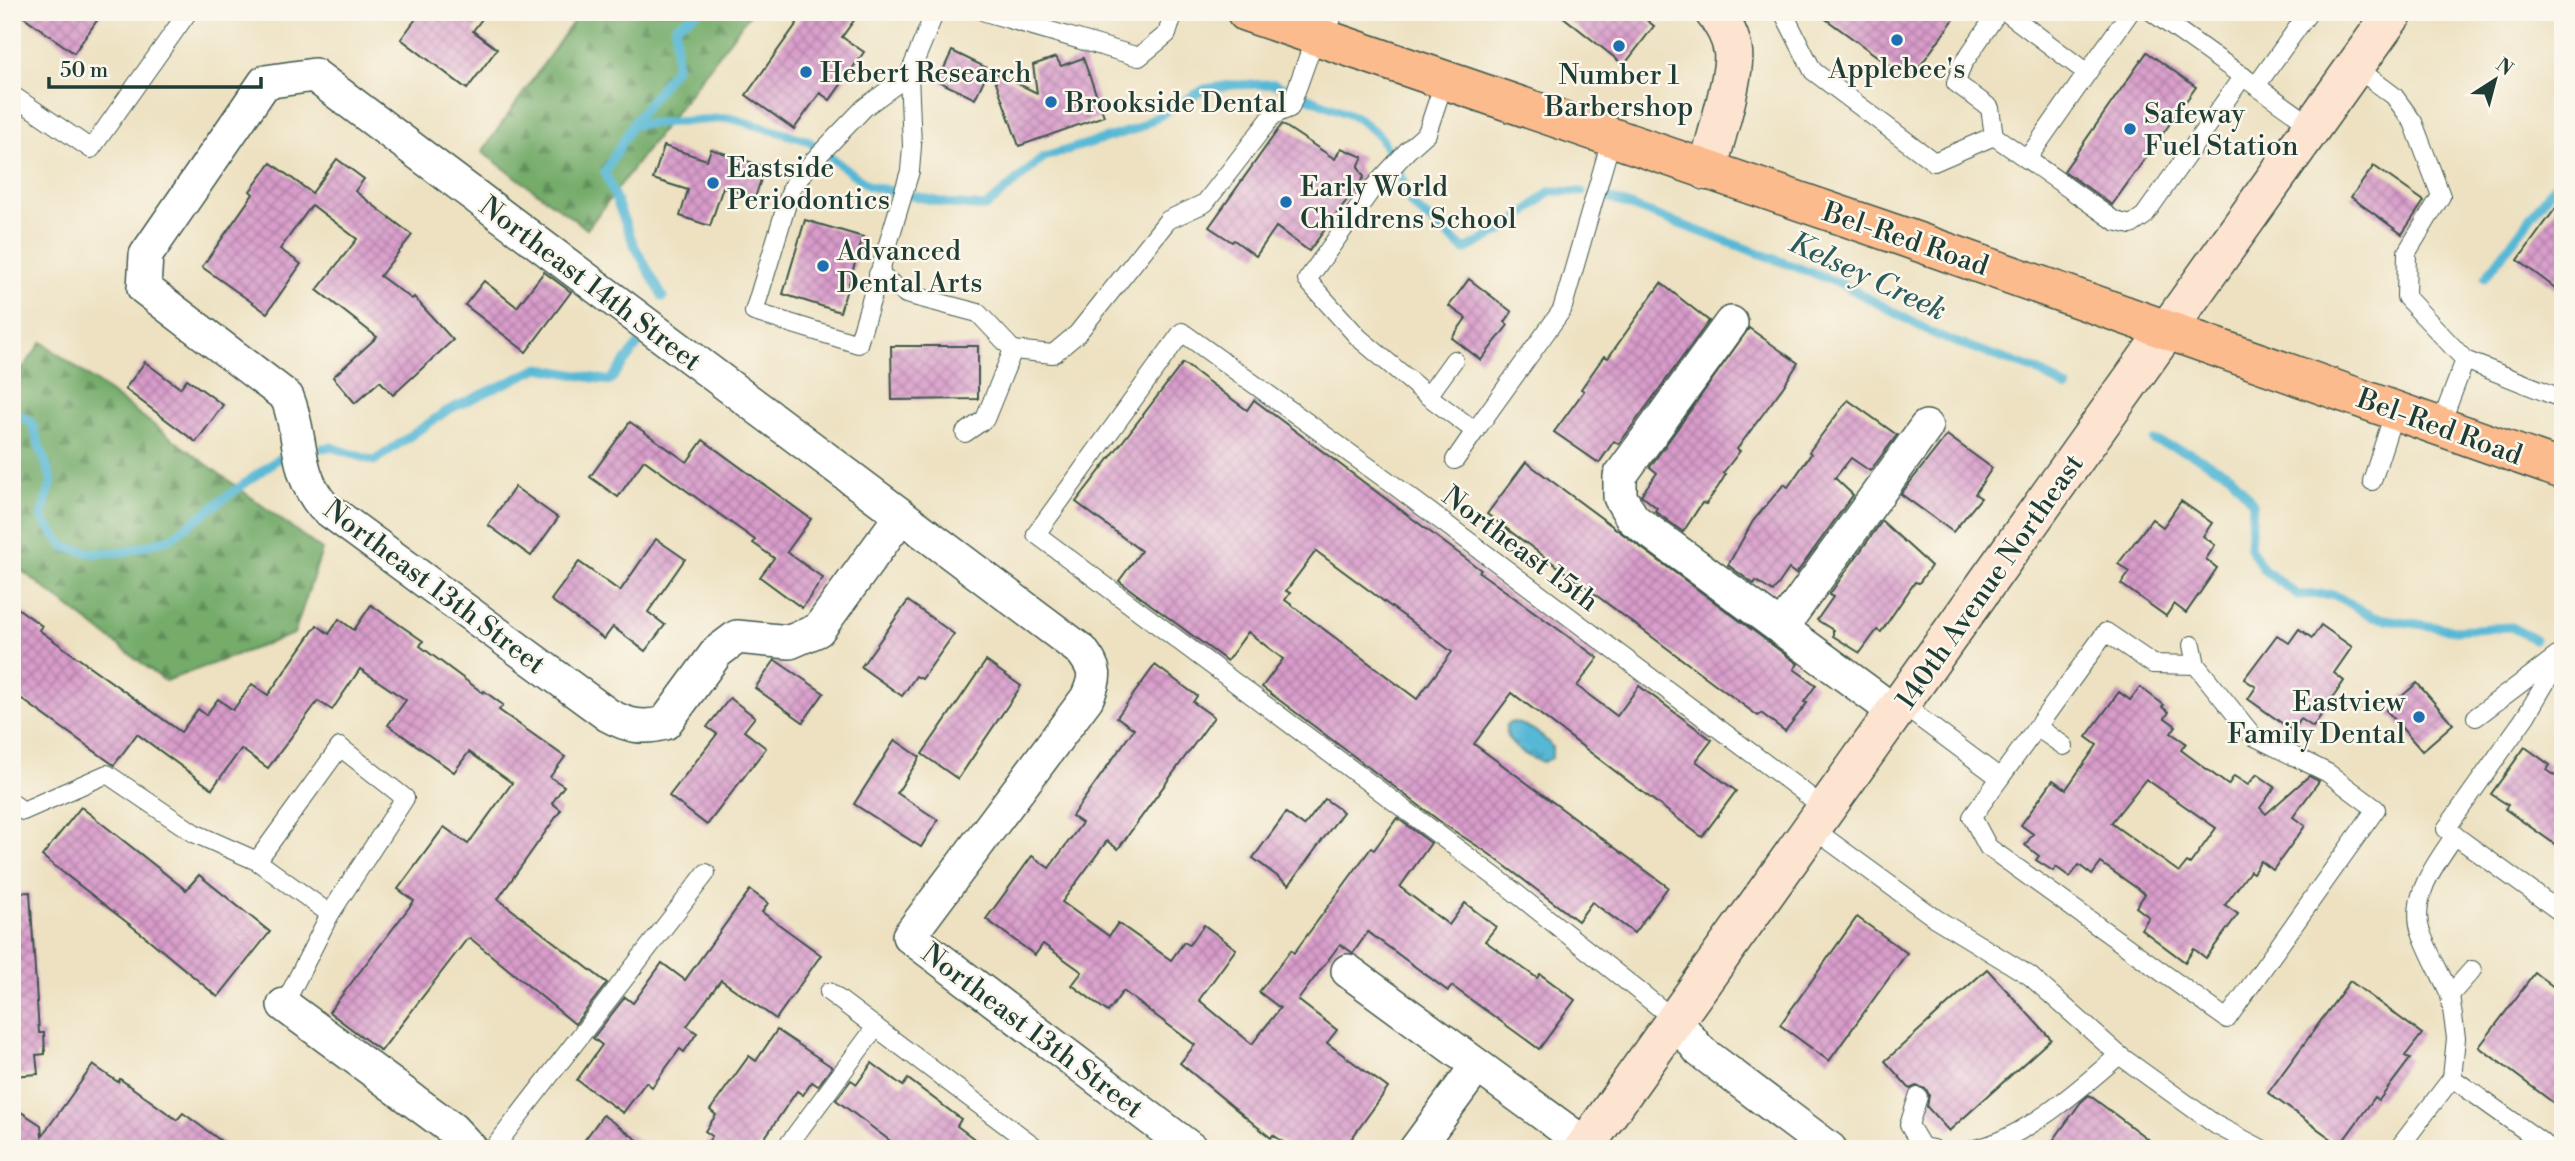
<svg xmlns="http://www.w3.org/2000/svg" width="2575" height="1161" font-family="'Libre Bodoni',serif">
  <defs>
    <pattern id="forest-firs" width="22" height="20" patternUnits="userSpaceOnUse" patternTransform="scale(1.75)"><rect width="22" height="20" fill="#74ac6b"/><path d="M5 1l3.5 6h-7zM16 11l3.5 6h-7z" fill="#5f8d59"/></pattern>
    <pattern id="water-ripples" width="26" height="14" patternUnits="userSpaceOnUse" patternTransform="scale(1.75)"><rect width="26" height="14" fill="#57b8d5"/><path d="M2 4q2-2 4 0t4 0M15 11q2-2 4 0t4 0" fill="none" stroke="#4797ae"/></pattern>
    <pattern id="building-cross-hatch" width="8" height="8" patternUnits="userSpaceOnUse" patternTransform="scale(1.75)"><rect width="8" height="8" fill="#d99ccb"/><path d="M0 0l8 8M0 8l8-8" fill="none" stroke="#af80a6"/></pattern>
  </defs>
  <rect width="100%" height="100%" fill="#fbf7ec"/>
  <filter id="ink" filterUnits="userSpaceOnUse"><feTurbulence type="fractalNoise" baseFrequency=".0143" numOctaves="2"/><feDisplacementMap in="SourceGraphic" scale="14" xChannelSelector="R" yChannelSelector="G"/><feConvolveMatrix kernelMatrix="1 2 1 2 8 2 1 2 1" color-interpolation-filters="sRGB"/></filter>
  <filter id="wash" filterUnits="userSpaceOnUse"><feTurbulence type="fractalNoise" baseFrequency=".00686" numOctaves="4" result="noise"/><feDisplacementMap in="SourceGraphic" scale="28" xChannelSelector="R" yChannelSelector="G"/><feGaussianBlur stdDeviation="1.57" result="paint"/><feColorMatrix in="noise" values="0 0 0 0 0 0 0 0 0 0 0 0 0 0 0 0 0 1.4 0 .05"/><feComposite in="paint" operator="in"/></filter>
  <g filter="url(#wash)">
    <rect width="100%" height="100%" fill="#ede1c1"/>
    <g fill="url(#forest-firs)" stroke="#4a7450" stroke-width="2">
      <path d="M580 12H751L587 229 482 152Z"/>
      <path d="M42 342 322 550 294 634 165 681 12 563V383Z"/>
    </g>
    <path fill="url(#water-ripples)" stroke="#3b7a84" stroke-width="2" d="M1513 722C1530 726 1541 733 1552 747V758L1543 762C1527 757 1504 745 1506 725Z"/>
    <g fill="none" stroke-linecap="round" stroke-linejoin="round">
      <g stroke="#57b8d5" stroke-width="9">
        <path d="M632 125 676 67V26L698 12"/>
        <path d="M1606 197 1842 284 1938 336 2036 370 2067 388"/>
        <path d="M2485 278 2563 174"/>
        <path d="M663 297 634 245 605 172 632 125 730 118 807 140 869 186 950 204 986 207 1044 157 1136 129 1205 89 1232 85 1274 84 1356 117 1379 135 1402 179 1411 204 1465 250 1509 227 1550 191 1582 192"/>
        <path d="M12 410 31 422 52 481 41 517 64 547 93 553 125 552 171 538 278 459"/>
        <path d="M2154 441 2188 452 2231 475 2253 503 2250 548 2264 570 2298 595 2333 594 2373 617 2455 630 2511 627 2534 639"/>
        <path d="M323 448 331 447 374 461 448 410 539 368 610 381 637 346"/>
        <path d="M2556 704 2563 714"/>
      </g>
    </g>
    <g id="blocks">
      <g fill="url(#building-cross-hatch)" fill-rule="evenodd">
        <path d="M17 12H103L74 53Z"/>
        <path d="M421 12H487L473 31 497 49 467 89 401 39Z"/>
        <path d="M805 12H860L842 37 864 52 830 100 820 93 794 129 746 95Z"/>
        <path d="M1557 12H1636L1654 26 1624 65Z"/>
        <path d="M1816 12H1959L1910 80Z"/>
        <path d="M952 51 989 69 975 99 938 81Z"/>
        <path d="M2147 52 2196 87 2112 205 2064 171Z"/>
        <path d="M1056 57 1061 66 1083 58 1104 116 1019 146 992 71 1037 93 1033 65Z"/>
        <path d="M1282 124 1335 159 1341 148 1363 157 1358 167 1364 177 1309 251 1276 227 1256 256 1234 240 1232 242 1209 227Z"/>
        <path d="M664 146 707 160 711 149 765 167 755 198 723 187 710 226 680 216 688 190 653 179Z"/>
        <path d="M337 159 364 179 355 191 412 235 380 276 412 299 414 297 453 340 393 395 380 381 355 403 333 377 377 337 317 290 357 239 312 205 280 249 301 264 267 313 202 267 253 194 250 191 271 163 312 193Z"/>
        <path d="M2374 166 2424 201 2402 234 2351 197Z"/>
        <path d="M2563 198V294L2518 260Z"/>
        <path d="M805 220 863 237 840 312 783 294Z"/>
        <path d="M544 272 571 292 526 352 465 305 484 281 517 307Z"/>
        <path d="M1469 279 1512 312 1505 322 1508 325 1481 360 1452 338 1466 318 1449 306Z"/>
        <path d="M1661 283 1709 321 1619 444 1614 441 1599 463 1554 432 1584 391 1581 389 1604 356 1608 358Z"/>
        <path d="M1749 328 1798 363 1783 387 1737 449 1740 451 1723 473 1726 474 1718 487 1706 504 1702 503 1683 532 1655 511 1657 508 1641 495 1657 473 1650 467Z"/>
        <path d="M891 346H978V399L892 400Z"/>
        <path d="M145 362 180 388 187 379 223 405 196 442 125 389Z"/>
        <path d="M1183 363 1247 410 1254 400 1481 570 1479 572 1598 658 1577 686 1617 716 1639 686 1712 740 1696 761 1736 791 1702 837 1512 693 1474 744 1668 887 1634 933 1592 902 1578 921 1488 853 1445 825 1262 687 1283 659 1248 632 1227 661 1119 581 1141 551 1076 502ZM1316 551 1452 652 1417 699 1285 600 1290 593 1286 591Z"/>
        <path d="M1848 400 1897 435 1870 471 1851 458 1835 478 1853 495 1796 574 1789 569 1773 592 1756 581 1754 584 1728 565 1753 521 1784 484 1788 487 1811 454 1809 452 1817 441Z"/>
        <path d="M630 422 687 462 703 440 811 519 787 552 823 578 802 608 760 577 774 558 753 543 755 540 644 460 618 497 590 477Z"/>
        <path d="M1947 435 1992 468 1975 494 1981 498 1953 532 1901 494Z"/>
        <path d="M1526 462 1798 664 1794 669 1816 685 1804 702 1807 703 1785 731 1761 713 1758 716 1487 514Z"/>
        <path d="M515 487 558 518 531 556 488 525Z"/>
        <path d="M2181 501 2212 523 2203 536 2215 545 2206 559 2217 568 2186 613 2174 604 2166 616 2121 584 2130 572 2118 564 2152 519 2163 527Z"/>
        <path d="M1882 521 1931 566 1919 583 1915 582 1881 632 1877 630 1860 653 1833 636V630L1817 620 1833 597 1829 595Z"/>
        <path d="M656 539 685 559 648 612 665 625 645 651 613 627 604 639 551 600 579 562 620 591Z"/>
        <path d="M908 601 954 634 922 679 916 676 902 696 861 667Z"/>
        <path d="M12 604 42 626 39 630 181 732 198 709 206 715 218 699 233 710 252 684 268 695 317 625 329 634 339 619 354 630 371 605 423 641 420 646 483 693 484 691 503 705 499 710 565 757 550 777 564 786 552 803 561 810 498 899 607 983 575 1024 470 938 467 939 381 1051 329 1012 414 901 398 889 444 827 468 844 512 783 469 752 454 772 388 725 406 700 360 669 332 710 318 701 268 768 241 749 212 789 137 734 114 765 12 692Z"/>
        <path d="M2321 625 2352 647 2334 673 2344 681 2313 727 2301 719 2293 731 2248 699 2256 687 2244 679 2277 635 2289 643 2299 629 2312 638Z"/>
        <path d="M775 660 824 693 803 722 755 688Z"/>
        <path d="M986 661 1021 686 958 779 922 754Z"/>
        <path d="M1155 665 1197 696 1193 702 1214 717 1118 849 1107 841 1062 902 1109 936 1118 923 1171 960 1184 942 1189 945 1204 925 1236 949 1199 1000 1252 1044 1280 1008 1259 992 1291 950 1294 953 1371 848 1374 850 1397 818 1431 843 1400 887 1449 925 1465 903 1496 927 1485 941 1537 978 1540 974 1575 1000 1539 1049 1452 986 1448 991 1368 932 1353 953 1340 944 1298 1000 1337 1030 1327 1043 1388 1088 1344 1149H1293L1273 1135 1271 1138 1180 1063 1195 1045 1123 991 1108 1012 1072 985 1082 972 1043 944 1035 955 986 919 1032 856 1049 868 1082 823 1072 816 1134 729 1117 717Z"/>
        <path d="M2417 683 2453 724 2422 751 2386 710Z"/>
        <path d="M2140 687 2164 705 2162 707 2169 712 2165 718 2176 726 2171 733 2186 743 2181 750 2228 785 2234 776 2248 785 2257 774 2275 787 2260 808 2266 814 2309 776 2319 781 2293 817 2305 826 2273 870 2261 861 2253 873 2250 871 2225 905 2238 914 2206 958 2194 949 2185 962 2141 929 2149 917 2136 907 2145 894 2101 863 2092 875 2079 865 2070 877 2056 867 2053 871 2036 860 2039 856 2025 845 2033 834 2021 825 2053 780 2066 789 2097 745 2086 737 2119 692 2130 700ZM2146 779 2216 828 2190 864 2187 862 2179 872 2111 823Z"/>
        <path d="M730 698 755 717 744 731 766 748 707 825 669 796 717 734 707 727Z"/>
        <path d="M895 740 920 757 897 793 938 820 921 847 854 804Z"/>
        <path d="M2525 747 2550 765 2547 770 2563 781V850L2505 809 2508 805 2491 794Z"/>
        <path d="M1325 799 1343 812 1289 885 1253 858 1286 813 1304 826Z"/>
        <path d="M81 807 186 890 199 875 270 932 218 997 147 938 42 856Z"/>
        <path d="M750 890 768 903 762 912 821 955 776 1019 721 980 687 1026 697 1033 684 1052 680 1049 652 1087 646 1082 623 1113 577 1080 602 1045 593 1038 625 997 633 1003 662 963 685 980Z"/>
        <path d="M30 892 39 1033H44L45 1054 36 1055 38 1074 12 1076V893Z"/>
        <path d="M1857 917 1907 953 1829 1061 1780 1025Z"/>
        <path d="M1987 969 2051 1039 1949 1131 1927 1107 1929 1095 1926 1089 1916 1086 1910 1089 1885 1061Z"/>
        <path d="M2535 973 2563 994V1110L2479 1047Z"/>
        <path d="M2350 981 2422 1034 2405 1056 2410 1059 2379 1100 2375 1097 2340 1145 2268 1093Z"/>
        <path d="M777 1030 832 1067 818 1086 812 1082 803 1095 797 1091 757 1149H703L712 1136 705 1131 716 1115 710 1110 749 1056 756 1061Z"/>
        <path d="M872 1063 903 1086 908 1079 961 1119 957 1126 988 1149H901L836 1100 851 1080 857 1084Z"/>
        <path d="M93 1065 118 1082 120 1079 177 1120 183 1113 232 1149H30L12 1137V1126L21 1112 41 1125 42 1136Z"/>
        <path d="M2089 1095 2161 1149H2047L2081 1102Z"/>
        <path d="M603 1115 650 1149H578Z"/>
      </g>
    </g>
  </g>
  <g filter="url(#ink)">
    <use href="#blocks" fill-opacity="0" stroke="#3e5649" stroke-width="2"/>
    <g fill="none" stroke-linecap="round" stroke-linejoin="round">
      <defs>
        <g id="lane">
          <path d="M985 12 1139 57 1167 34 1174 12"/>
          <path d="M1783 12 1813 71 1934 162 1994 136 2027 159 2130 12"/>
          <path d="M2006 12 2087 73"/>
          <path d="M2152 12 2311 125"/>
          <path d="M1325 38 1334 12"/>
          <path d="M2354 66 2394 96 2413 122 2441 196 2407 252 2406 297 2465 360"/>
          <path d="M909 75 912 146 910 171 858 344 754 312 792 187 814 160 865 107 909 75 935 12"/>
          <path d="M1445 79 1427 133 1408 150 1372 189 1307 280 1359 338 1428 396 1475 431 1562 310 1612 137"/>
          <path d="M2256 86 2309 12"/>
          <path d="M12 95 91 149 188 12"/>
          <path d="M1994 136 1990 108 1956 83 1962 65 1998 12"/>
          <path d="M2027 159 2115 221 2131 225 2144 216 2243 76"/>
          <path d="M878 274 906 294 978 313 1013 350 985 419 965 433"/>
          <path d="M1013 350 1053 354 1077 334 1168 220 1205 203 1273 115 1290 108 1316 35"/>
          <path d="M1428 396 1454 360"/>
          <path d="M2440 426 2465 360 2558 397"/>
          <path d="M1455 460 1475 431"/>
          <path d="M2372 481 2395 410"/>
          <path d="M2192 645 2196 665"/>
          <path d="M2563 653 2526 716 2446 829 2563 914"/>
          <path d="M1901 704 2000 778 2106 632 2153 664 2196 665 2253 736 2328 773 2376 809 2227 1019 1988 847 1972 817 2000 778"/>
          <path d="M2476 717 2557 656"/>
          <path d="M2038 728 2064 746"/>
          <path d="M12 803 23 811 107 774 194 833 257 861 330 914 284 1005"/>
          <path d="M1812 828 1935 918 2030 976 2119 1055 2216 1125 2262 1149"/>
          <path d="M257 861 340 747 405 798 330 914"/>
          <path d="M829 992 1038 1149"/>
          <path d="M2450 995C2443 978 2422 941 2419 925 2413 891 2438 861 2455 835"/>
          <path d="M1675 1020 1502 882 1036 534 1182 332 1395 486 1826 809"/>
          <path d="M2452 1078 2456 1038 2450 995 2472 970"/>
          <path d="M1918 1097 1909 1125 1922 1147 1933 1149"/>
          <path d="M493 1149 706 873"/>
          <path d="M785 1149 876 1027"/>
          <path d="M1975 1149C2025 1138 2081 1088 2119 1055"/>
          <path d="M2398 1149 2452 1078 2547 1146"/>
        </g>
        <g id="street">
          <path d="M1731 323 1620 476V497L1633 519 1895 712"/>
          <path d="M901 516 818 630 790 642 737 637 717 652 665 723C643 729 628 726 608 715L323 506C294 472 303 436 287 397L144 288 146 255 265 82 314 75 1082 651C1096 670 1097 676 1087 698L909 936 1191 1149"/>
          <path d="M1781 628 1926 427"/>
          <path d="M1348 971 1586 1145"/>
          <path d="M284 1005 452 1129 471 1149"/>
          <path d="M1675 1020 1700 1051 1830 1149"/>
          <path d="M1416 1149 1477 1066"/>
        </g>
        <g id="secondary">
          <path d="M1707 171C1714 144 1736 75 1733 52 1731 38 1723 23 1714 12"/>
          <path d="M1583 1149C1855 771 2122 390 2394 12"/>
        </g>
        <path id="primary" d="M1246 12 1904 237 2563 470"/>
      </defs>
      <use href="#lane" stroke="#3e5649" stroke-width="20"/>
      <use href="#street" stroke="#3e5649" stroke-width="36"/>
      <use href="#secondary" stroke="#3e5649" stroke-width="41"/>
      <use href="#primary" stroke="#3e5649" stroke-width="41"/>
      <use href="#lane" stroke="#fff" stroke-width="18"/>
      <use href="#street" stroke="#fff" stroke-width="33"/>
      <use href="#secondary" stroke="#fde4d1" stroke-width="38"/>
      <use href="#primary" stroke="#fbbb8d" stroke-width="38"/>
    </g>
  </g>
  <g fill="#1f6fb2" stroke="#fbf7ec" stroke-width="2.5">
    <circle cx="1897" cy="40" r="7"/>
    <circle cx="1619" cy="46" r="7"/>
    <circle cx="806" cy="72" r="7"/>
    <circle cx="1051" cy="102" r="7"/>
    <circle cx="2130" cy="129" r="7"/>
    <circle cx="713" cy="183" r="7"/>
    <circle cx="1286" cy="202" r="7"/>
    <circle cx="823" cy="266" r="7"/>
    <circle cx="2419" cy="717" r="7"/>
  </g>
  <g text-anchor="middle" stroke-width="5" stroke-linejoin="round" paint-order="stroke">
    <g font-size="28" fill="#1f3d34" stroke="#fbf7ec" text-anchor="start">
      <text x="1897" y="78" text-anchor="middle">Applebee's</text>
      <text x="820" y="82">Hebert Research</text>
      <text x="1619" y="84" text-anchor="middle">Number 1<tspan x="1619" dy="32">Barbershop</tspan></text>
      <text x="1065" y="112">Brookside Dental</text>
      <text x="2144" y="123">Safeway<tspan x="2144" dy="32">Fuel Station</tspan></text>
      <text x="727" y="177">Eastside<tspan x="727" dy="32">Periodontics</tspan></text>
      <text x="1300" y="196">Early World<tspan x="1300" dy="32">Childrens School</tspan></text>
      <text x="837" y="260">Advanced<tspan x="837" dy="32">Dental Arts</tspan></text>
      <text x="2405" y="711" text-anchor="end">Eastview<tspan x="2405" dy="32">Family Dental</tspan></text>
    </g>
    <g font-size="28" fill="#1f3d34" stroke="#fbf7ec">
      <text transform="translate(1906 238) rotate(19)" y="10">Bel-Red Road</text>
      <text transform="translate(591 283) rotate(37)" y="10">Northeast 14th Street</text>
      <text transform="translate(2440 426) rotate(20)" y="10">Bel-Red Road</text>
      <text transform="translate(1521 548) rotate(37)" y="10">Northeast 15th</text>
      <text transform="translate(1989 581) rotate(-55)" y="10">140th Avenue Northeast</text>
      <text transform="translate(435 586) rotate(37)" y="10">Northeast 13th Street</text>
      <text transform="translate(1033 1030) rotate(37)" y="10">Northeast 13th Street</text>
    </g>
    <g font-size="30" font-style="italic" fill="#2d5c5c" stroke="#fbf7ec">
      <text transform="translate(1868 276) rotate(25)" y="10">Kelsey Creek</text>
    </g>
  </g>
  <rect width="2575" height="1161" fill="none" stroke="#fbf7ec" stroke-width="42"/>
  <g transform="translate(2495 80) rotate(36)" stroke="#fbf7ec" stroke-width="5" paint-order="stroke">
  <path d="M0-5L12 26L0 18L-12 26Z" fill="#1f3d34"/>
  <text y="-10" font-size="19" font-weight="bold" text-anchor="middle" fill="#1f3d34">N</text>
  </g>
  <path d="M49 77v10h212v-10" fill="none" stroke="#1f3d34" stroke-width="3.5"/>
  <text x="60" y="77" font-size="21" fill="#1f3d34" stroke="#fbf7ec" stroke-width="5" paint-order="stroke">50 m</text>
</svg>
